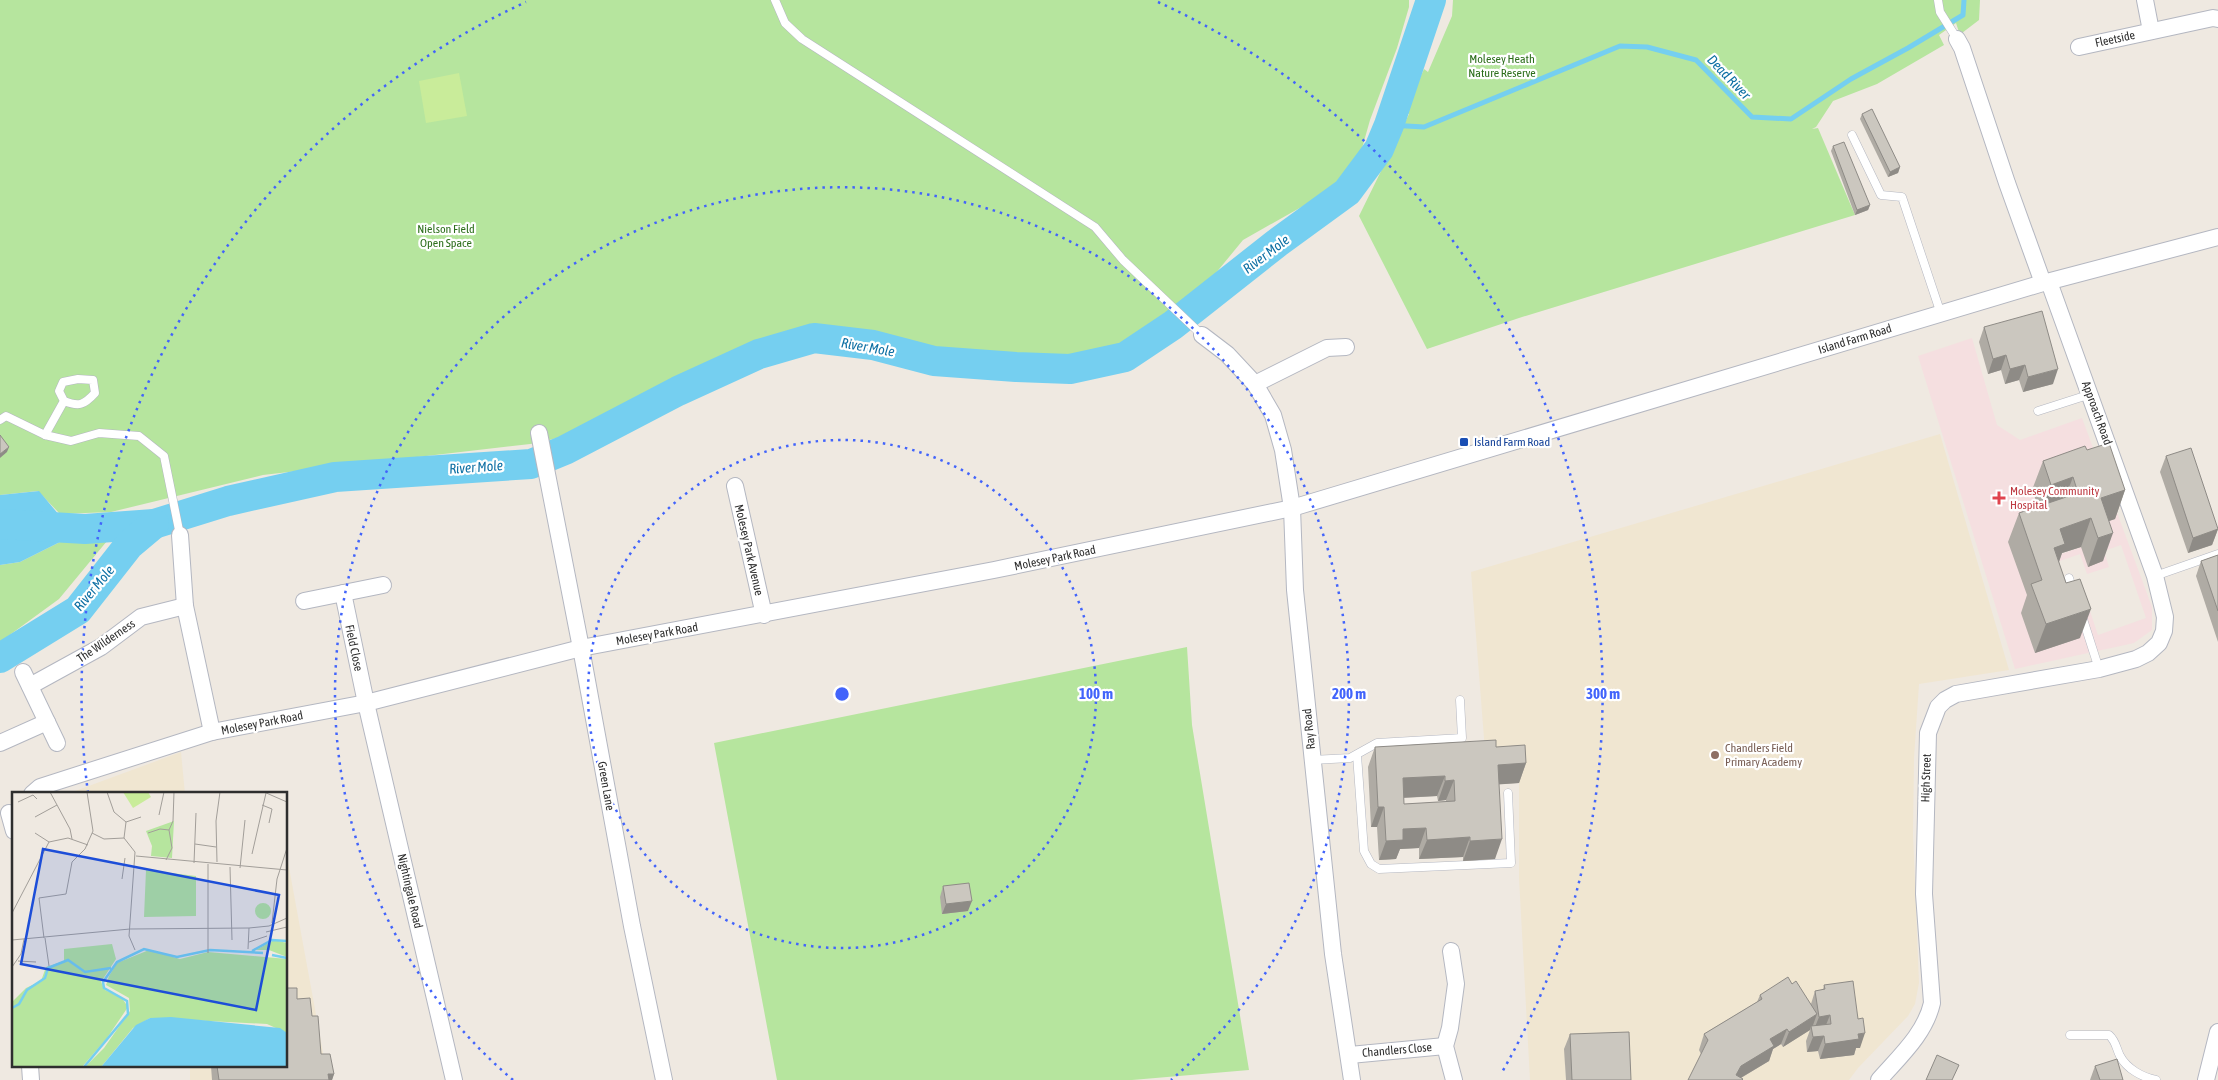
<svg xmlns="http://www.w3.org/2000/svg" width="2218" height="1080" font-family="'Asap Condensed',sans-serif">
  <rect width="100%" height="100%" fill="#efe9e1"/>
  <g fill="#f0e6d1">
    <path d="M1940 434 2009 670 1919 684 1914 758 1913 834 1919 983 1915 1004 1908 1016 1858 1068 1849 1080H1737L1765 1054 1781 1044 1783 1046 1811 1029 1699 1049 1702 1055 1690 1080H1625L1565 1049 1566 1080H1530L1519 878V783L1516 749 1485 751 1471 572Z"/>
    <path d="M181 752 185 794H67Z"/>
    <path d="M286 851 328 1080H190V1066H286Z"/>
  </g>
  <path fill="#f5dfe0" fill-rule="evenodd" d="M1972 338 1997 425 2020 440 2082 418 2152 607V630L2134 643 2015 669 1918 356ZM2041 514 2115 518 2091 527 2081 547 2050 558 2032 609ZM2121 545 2146 618 2098 635 2085 596 2047 578 2054 563 2080 554 2087 574 2109 567 2104 551Z"/>
  <g fill="#b6e59e">
    <path d="M0 0H1409V7L1397 48 1370 120 1361 152 1346 178 1328 192 1243 240 1206 285 1125 342 1082 354 1029 357 946 353 860 329 787 331 739 358 656 391 560 437 539 443 263 475 111 512 60 514 38 491 0 495Z"/>
    <path d="M1453 0H1980L1979 20 1962 33 1959 32 1956 23 1939 35 1944 45 1877 84 1833 101 1816 127 1812 129 1818 128 1855 215 1519 318 1427 349 1359 216 1409 114 1405 112 1424 69 1428 72 1452 16Z"/>
    <path d="M70 537 107 541 59 599 0 642V565L20 562Z"/>
    <path d="M1187 647 1192 725 1249 1070 1132 1080H777L714 743Z"/>
  </g>
  <path fill="#c9ec9a" d="M459 73 467 116 426 123 419 81Z"/>
  <path fill="#75cff0" d="M39 491 70 528V537L20 562 0 565V495Z"/>
  <g fill="none" stroke-linecap="round" stroke-linejoin="round">
    <path stroke="#75cff0" stroke-width="5" d="M1389 125 1424 127 1620 46 1647 47 1696 60 1752 117 1791 119 1851 79 1908 48 1963 15 1964 0"/>
    <g stroke="#75cff0" stroke-width="30">
      <path d="M0 524 85 529 154 524 228 501 335 477 531 464 565 450 678 391 759 354 814 338 873 345 934 361 1016 367 1070 369 1125 357 1173 325 1277 243 1347 192 1379 149 1389 125 1431 0"/>
      <path d="M0 658 78 610 129 545 154 524"/>
    </g>
    <defs>
      <g id="service">
        <path d="M775 0 785 23 802 39 1095 227 1123 260 1202 335"/>
        <path d="M1938 0 1940 12 1957 39"/>
        <path d="M1852 135 1881 195 1902 197 1941 314"/>
        <path d="M2038 411 2091 394"/>
        <path d="M0 420 6 416 45 435 71 441 99 433 139 436 164 456 180 535"/>
        <path d="M45 435 64 401 59 391 63 382 78 379 93 380 95 393C84 405 79 407 64 401"/>
        <path d="M2155 576 2218 554"/>
        <path d="M2069 578 2073 591"/>
        <path d="M2082 616 2099 669"/>
        <path d="M1357 755 1364 851 1371 864 1379 869 1511 863 1508 793"/>
        <path d="M1312 760 1350 758 1377 743 1462 738 1460 700"/>
        <path d="M2070 1035H2109C2116 1041 2116 1048 2120 1056 2127 1069 2142 1077 2156 1080"/>
      </g>
      <g id="minor">
        <path d="M2145 0 2151 31"/>
        <path d="M1957 39 1962 48 2007 183 2043 283"/>
        <path d="M2079 47 2213 18 2218 19"/>
        <path d="M1202 335 1227 354 1255 384 1273 415 1283 450 1292 508 1295 590 1333 954 1352 1080"/>
        <path d="M1255 384 1327 348 1346 347"/>
        <path d="M539 433 581 648 632 926 664 1080"/>
        <path d="M735 486 764 615"/>
        <path d="M180 535 185 606 212 732"/>
        <path d="M343 593 366 703 454 1080"/>
        <path d="M304 601 383 585"/>
        <path d="M23 672 57 743"/>
        <path d="M30 686 101 647 141 617 185 606"/>
        <path d="M0 743 47 722"/>
        <path d="M32 794 40 787 212 732 366 703 581 648 994 570 1292 508 2043 283 2218 237"/>
        <path d="M9 813 14 831"/>
        <path d="M1451 951 1456 984 1450 1028 1445 1046 1454 1080"/>
        <path d="M1350 1055 1445 1046"/>
        <path d="M30 1066 31 1080"/>
        <path d="M1879 1080C1899 1057 1925 1034 1932 1003L1924 894 1928 733 1938 707 1945 700 1956 694 2099 669 2136 659 2148 653 2159 643 2164 631 2165 617 2155 576 2049 282"/>
        <path d="M2206 1080 2218 1032"/>
      </g>
    </defs>
    <use href="#service" stroke="#b4b7c1" stroke-width="9"/>
    <use href="#minor" stroke="#b4b7c1" stroke-width="18"/>
    <use href="#service" stroke="#fff" stroke-width="8"/>
    <use href="#minor" stroke="#fff" stroke-width="16"/>
  </g>
  <g fill="#afaba4" fill-rule="evenodd">
    <path d="M1862 114 1900 167 1898 173 1888 177 1860 119Z"/>
    <path d="M1833 146 1870 205 1868 210 1855 215 1831 151Z"/>
    <path d="M1984 327 2053 384 2023 392 2019 380 2005 384 2001 370 1988 374 1979 342Z"/>
    <path d="M2087 450 2125 490 2115 519 2109 521 2103 561 2088 567 2081 547 2062 553 2059 562 2080 638 2035 653 2021 613 2027 595 2008 542 2019 513 2038 506 2032 490 2043 461Z"/>
    <path d="M2166 456 2218 529 2212 545 2188 553 2160 472Z"/>
    <path d="M2218 555V642L2196 576 2201 561Z"/>
    <path d="M1375 747H1496L1526 763 1519 783 1499 784 1495 859 1463 861V857L1419 859V848L1400 849 1396 859 1379 860 1377 827H1371L1368 767ZM1437 796 1438 801 1446 800V802L1404 804V798Z"/>
    <path d="M943 886 968 911 942 914 940 897Z"/>
    <path d="M1792 984 1811 1004 1815 991 1823 990 1824 985 1860 1048H1856L1854 1055 1820 1059 1818 1051 1807 1052 1806 1041 1810 1030 1783 1047 1781 1044 1773 1049 1769 1061 1741 1078 1701 1054 1699 1050 1704 1034 1757 1002 1760 995Z"/>
    <path d="M297 999 312 1016 321 1054 334 1074 332 1080H212L211 1066H286Z"/>
    <path d="M1570 1034 1631 1080H1566L1564 1049Z"/>
    <path d="M2095 1066 2123 1080H2090Z"/>
  </g>
  <g fill="#8e8b86">
    <path d="M1900 167 1898 173 1888 177 1890 172Z"/>
    <path d="M1870 205 1868 210 1855 215 1857 210Z"/>
    <path d="M2006 355 2001 370 1988 374 1993 359Z"/>
    <path d="M2025 365 2019 380 2005 384 2010 369Z"/>
    <path d="M2058 369 2053 384 2023 392 2028 377Z"/>
    <path d="M9 447 7 452 0 458V454Z"/>
    <path d="M2073 477 2062 506 2041 514 2051 485Z"/>
    <path d="M2125 490 2115 519 2094 526 2101 498Z"/>
    <path d="M2091 518 2081 547 2062 553 2055 573 2050 558 2060 529Z"/>
    <path d="M2218 529 2212 545 2188 553 2193 538Z"/>
    <path d="M2113 533 2103 561 2088 567 2098 538Z"/>
    <path d="M2091 609 2080 638 2035 653 2046 624Z"/>
    <path d="M1526 763 1519 783 1491 785 1498 765Z"/>
    <path d="M1445 776 1437 796 1396 798 1403 778Z"/>
    <path d="M1454 780 1446 800 1438 801 1445 781Z"/>
    <path d="M1378 807H1384L1377 827H1371Z"/>
    <path d="M1426 828 1419 848 1400 849 1396 859 1379 860 1386 841 1403 829Z"/>
    <path d="M1470 837 1463 857 1419 859 1427 840Z"/>
    <path d="M1502 839 1495 859 1463 861 1470 841Z"/>
    <path d="M972 901 968 911 942 914 946 904Z"/>
    <path d="M1817 1014 1812 1028 1811 1026 1810 1030 1783 1047 1789 1032Z"/>
    <path d="M1830 1015 1824 1030 1813 1032 1819 1017Z"/>
    <path d="M1787 1029 1781 1044 1773 1049 1769 1061 1737 1080 1736 1075 1741 1066 1770 1039Z"/>
    <path d="M1865 1033 1860 1048H1856L1854 1055 1820 1059 1825 1044 1858 1034Z"/>
    <path d="M1824 1036 1818 1051 1807 1052 1813 1037Z"/>
    <path d="M328 1074H334L332 1080H326Z"/>
  </g>
  <g fill="#cbc7bf" stroke="#8e8b86" fill-rule="evenodd">
    <path d="M1872 109 1900 167 1890 172 1862 114Z"/>
    <path d="M1844 142 1870 205 1857 210 1833 146Z"/>
    <path d="M2042 311 2058 369 2028 377 2025 365 2010 369 2006 355 1993 359 1984 327Z"/>
    <path d="M0 435 9 447 0 454Z"/>
    <path d="M2109 443 2125 490 2101 498 2113 533 2098 538 2091 518 2060 529 2065 544 2054 548 2066 583 2080 579 2091 609 2046 624 2031 584 2042 580 2019 513 2078 493 2073 477 2051 485 2043 461 2085 446 2087 450Z"/>
    <path d="M2191 448 2218 529 2193 538 2166 456Z"/>
    <path d="M2218 555V611L2201 561Z"/>
    <path d="M1496 740V747L1525 745 1526 763 1498 765 1502 839 1470 841V837L1427 840 1426 828 1403 829V840L1386 841 1384 807H1378L1375 747ZM1445 776V781L1454 780 1455 801 1404 804 1403 778Z"/>
    <path d="M969 883 972 901 946 904 943 886Z"/>
    <path d="M1788 977 1792 984 1796 981 1817 1014 1789 1032 1787 1029 1770 1039 1774 1046 1741 1066 1736 1075 1743 1079 1742 1080H1688L1708 1040 1704 1034 1762 999 1760 995Z"/>
    <path d="M1853 981 1858 1019 1863 1018 1865 1033 1858 1034 1859 1039 1825 1044 1824 1036 1813 1037 1811 1026 1831 1024 1830 1015 1819 1017 1815 991 1825 989 1824 985Z"/>
    <path d="M286 988H297V999L310 998 312 1016H318L321 1054H330L334 1074H328L329 1080H219L217 1066H286Z"/>
    <path d="M1629 1032 1631 1080H1572L1570 1034Z"/>
    <path d="M1937 1055 1959 1065 1952 1080H1926Z"/>
    <path d="M2117 1059 2123 1080H2100L2095 1066Z"/>
  </g>
  <g fill="none" stroke="#4264fb" stroke-width="2.5" stroke-dasharray="2.5 5">
    <circle cx="842" cy="694" r="254"/>
    <path d="M513 1080A507 507 0 1 1 1171 1080"/>
    <path d="M88 793A761 761 0 0 1 526 2M1158 2A761 761 0 0 1 1501 1074"/>
  </g>
  <rect fill="#1a4fb4" stroke="#fff" stroke-width="2" x="1459" y="437" width="10" height="10" rx="2.5"/>
  <path fill="#e0444e" stroke="#fff" stroke-width="2" d="M1996.5 490.5h5v5h5v5h-5v5h-5v-5h-5v-5h5z"/>
  <circle fill="#8d6e63" stroke="#fff" stroke-width="2" cx="1715" cy="755" r="5"/>
  <g text-anchor="middle" stroke-width="4.5" stroke-linejoin="round" paint-order="stroke">
    <g font-size="12" fill="#2e2e2e" stroke="#fff">
      <text transform="translate(2115 39) rotate(-12)" y="4">Fleetside</text>
      <text transform="translate(1855 339) rotate(-17)" y="4">Island Farm Road</text>
      <text transform="translate(2097 413) rotate(70)" y="4">Approach Road</text>
      <text transform="translate(749 550) rotate(77)" y="4">Molesey Park Avenue</text>
      <text transform="translate(1055 558) rotate(-12)" y="4">Molesey Park Road</text>
      <text transform="translate(657 634) rotate(-10)" y="4">Molesey Park Road</text>
      <text transform="translate(106 641) rotate(-34)" y="4">The Wilderness</text>
      <text transform="translate(354 648) rotate(78)" y="4">Field Close</text>
      <text transform="translate(262 723) rotate(-11)" y="4">Molesey Park Road</text>
      <text transform="translate(1309 729) rotate(-96)" y="4">Ray Road</text>
      <text transform="translate(1926 778) rotate(-88)" y="4">High Street</text>
      <text transform="translate(606 786) rotate(80)" y="4">Green Lane</text>
      <text transform="translate(410 891) rotate(77)" y="4">Nightingale Road</text>
      <text transform="translate(1397 1050) rotate(-5)" y="4">Chandlers Close</text>
    </g>
    <g font-size="12" fill="#2c6e1b" stroke="#fff">
      <text x="1502" y="63">Molesey Heath<tspan x="1502" dy="14">Nature Reserve</tspan></text>
      <text x="446" y="233">Nielson Field<tspan x="446" dy="14">Open Space</tspan></text>
    </g>
    <g font-size="12" fill="#164399" stroke="#fff" text-anchor="start">
      <text x="1474" y="446">Island Farm Road</text>
    </g>
    <g font-size="12" fill="#be3a42" stroke="#fff" text-anchor="start">
      <text x="2010" y="495">Molesey Community<tspan x="2010" dy="14">Hospital</tspan></text>
    </g>
    <g font-size="12" fill="#785e54" stroke="#fff" text-anchor="start">
      <text x="1725" y="752">Chandlers Field<tspan x="1725" dy="14">Primary Academy</tspan></text>
    </g>
    <g font-size="14" font-style="italic" fill="#0d6fa3" stroke="#fff">
      <text transform="translate(1729 77) rotate(46)" y="5">Dead River</text>
      <text transform="translate(1266 254) rotate(-37)" y="5">River Mole</text>
      <text transform="translate(868 347) rotate(10)" y="5">River Mole</text>
      <text transform="translate(476 467) rotate(-4)" y="5">River Mole</text>
      <text transform="translate(94 588) rotate(-50)" y="5">River Mole</text>
    </g>
  </g>
  <g transform="translate(12 792)">
    <rect width="275" height="275" fill="#efe9e1"/>
    <path d="M162 29 160 66 139 64 140 54 134 39ZM134 78 184 84V124L132 125ZM243 119a8 8 0 1 1 16 0a8 8 0 1 1-16 0ZM262 148 275 151V165L257 158H244ZM100 152 104 167 89 190 93 198 110 206 116 215 95 246 70 275H0V210L14 196 29 189 34 175 52 169V157ZM137 158 168 167 196 160 275 167V241L255 232 138 226 121 236 89 275H73L92 256 118 219 117 206 94 193 97 184 105 171Z" fill="#b6e59e"/>
    <path d="M111 0H136L139 5 121 16Z" fill="#c9ec9a"/>
    <path d="M159 225 268 236 275 241V275H89L124 233 138 226Z" fill="#75cff0"/>
    <path fill="none" stroke="#75cff0" stroke-width="2.5" d="M240 159 260 148 275 149M260 163 275 166M0 216 7 212 15 198 33 186 36 176 56 168 73 180 99 176M72 275 116 222 115 209 92 196 91 190 105 170 132 157 165 165 198 158 251 161"/>
    <path fill="none" stroke="#a29e99" stroke-width="1" d="M38 0 58 37 60 47M95 0 102 20 114 30M252 0 275 10M6 10 21 3 25 7M250 13 260 17 257 31M147 23 152 0M23 25 45 13M23 41 37 50M80 41 92 47 112 46 123 60 117 144 123 158M136 41 148 37 157 38M112 46 114 30 129 25M183 52 204 55M240 62 254 1M124 64 275 78M154 68 160 56 157 38 161 29 162 0M205 70 204 29 208 0M182 71 184 21M196 72V161M218 75 220 148M228 76 233 28M110 87 113 66M0 121 37 50 56 46 76 53M260 131 265 87 275 56M254 140 275 135M32 146 27 106 54 102 60 70 73 57 81 39 75 0M33 146 37 174M0 148 118 137 237 136 257 134 275 126M237 150 255 144M236 157 237 136M6 169 24 170M0 175 9 162 12 147"/>
    <path fill="#1d4ed8" fill-opacity="0.15" stroke="#1d4ed8" stroke-width="2.5" d="M31 57 267 103 244 218 9 172Z"/>
    <rect width="275" height="275" fill="none" stroke="#2e2e2e" stroke-width="2.5"/>
  </g>
  <circle cx="842" cy="694" r="8" fill="#4264fb" stroke="#fff" stroke-width="2.5"/>
  <g font-size="15" text-anchor="middle" font-weight="bold" fill="#4264fb" stroke="#fff" stroke-width="4.5" stroke-linejoin="round" paint-order="stroke">
    <text x="1096" y="699">100 m</text>
    <text x="1349" y="699">200 m</text>
    <text x="1603" y="699">300 m</text>
  </g>
</svg>
